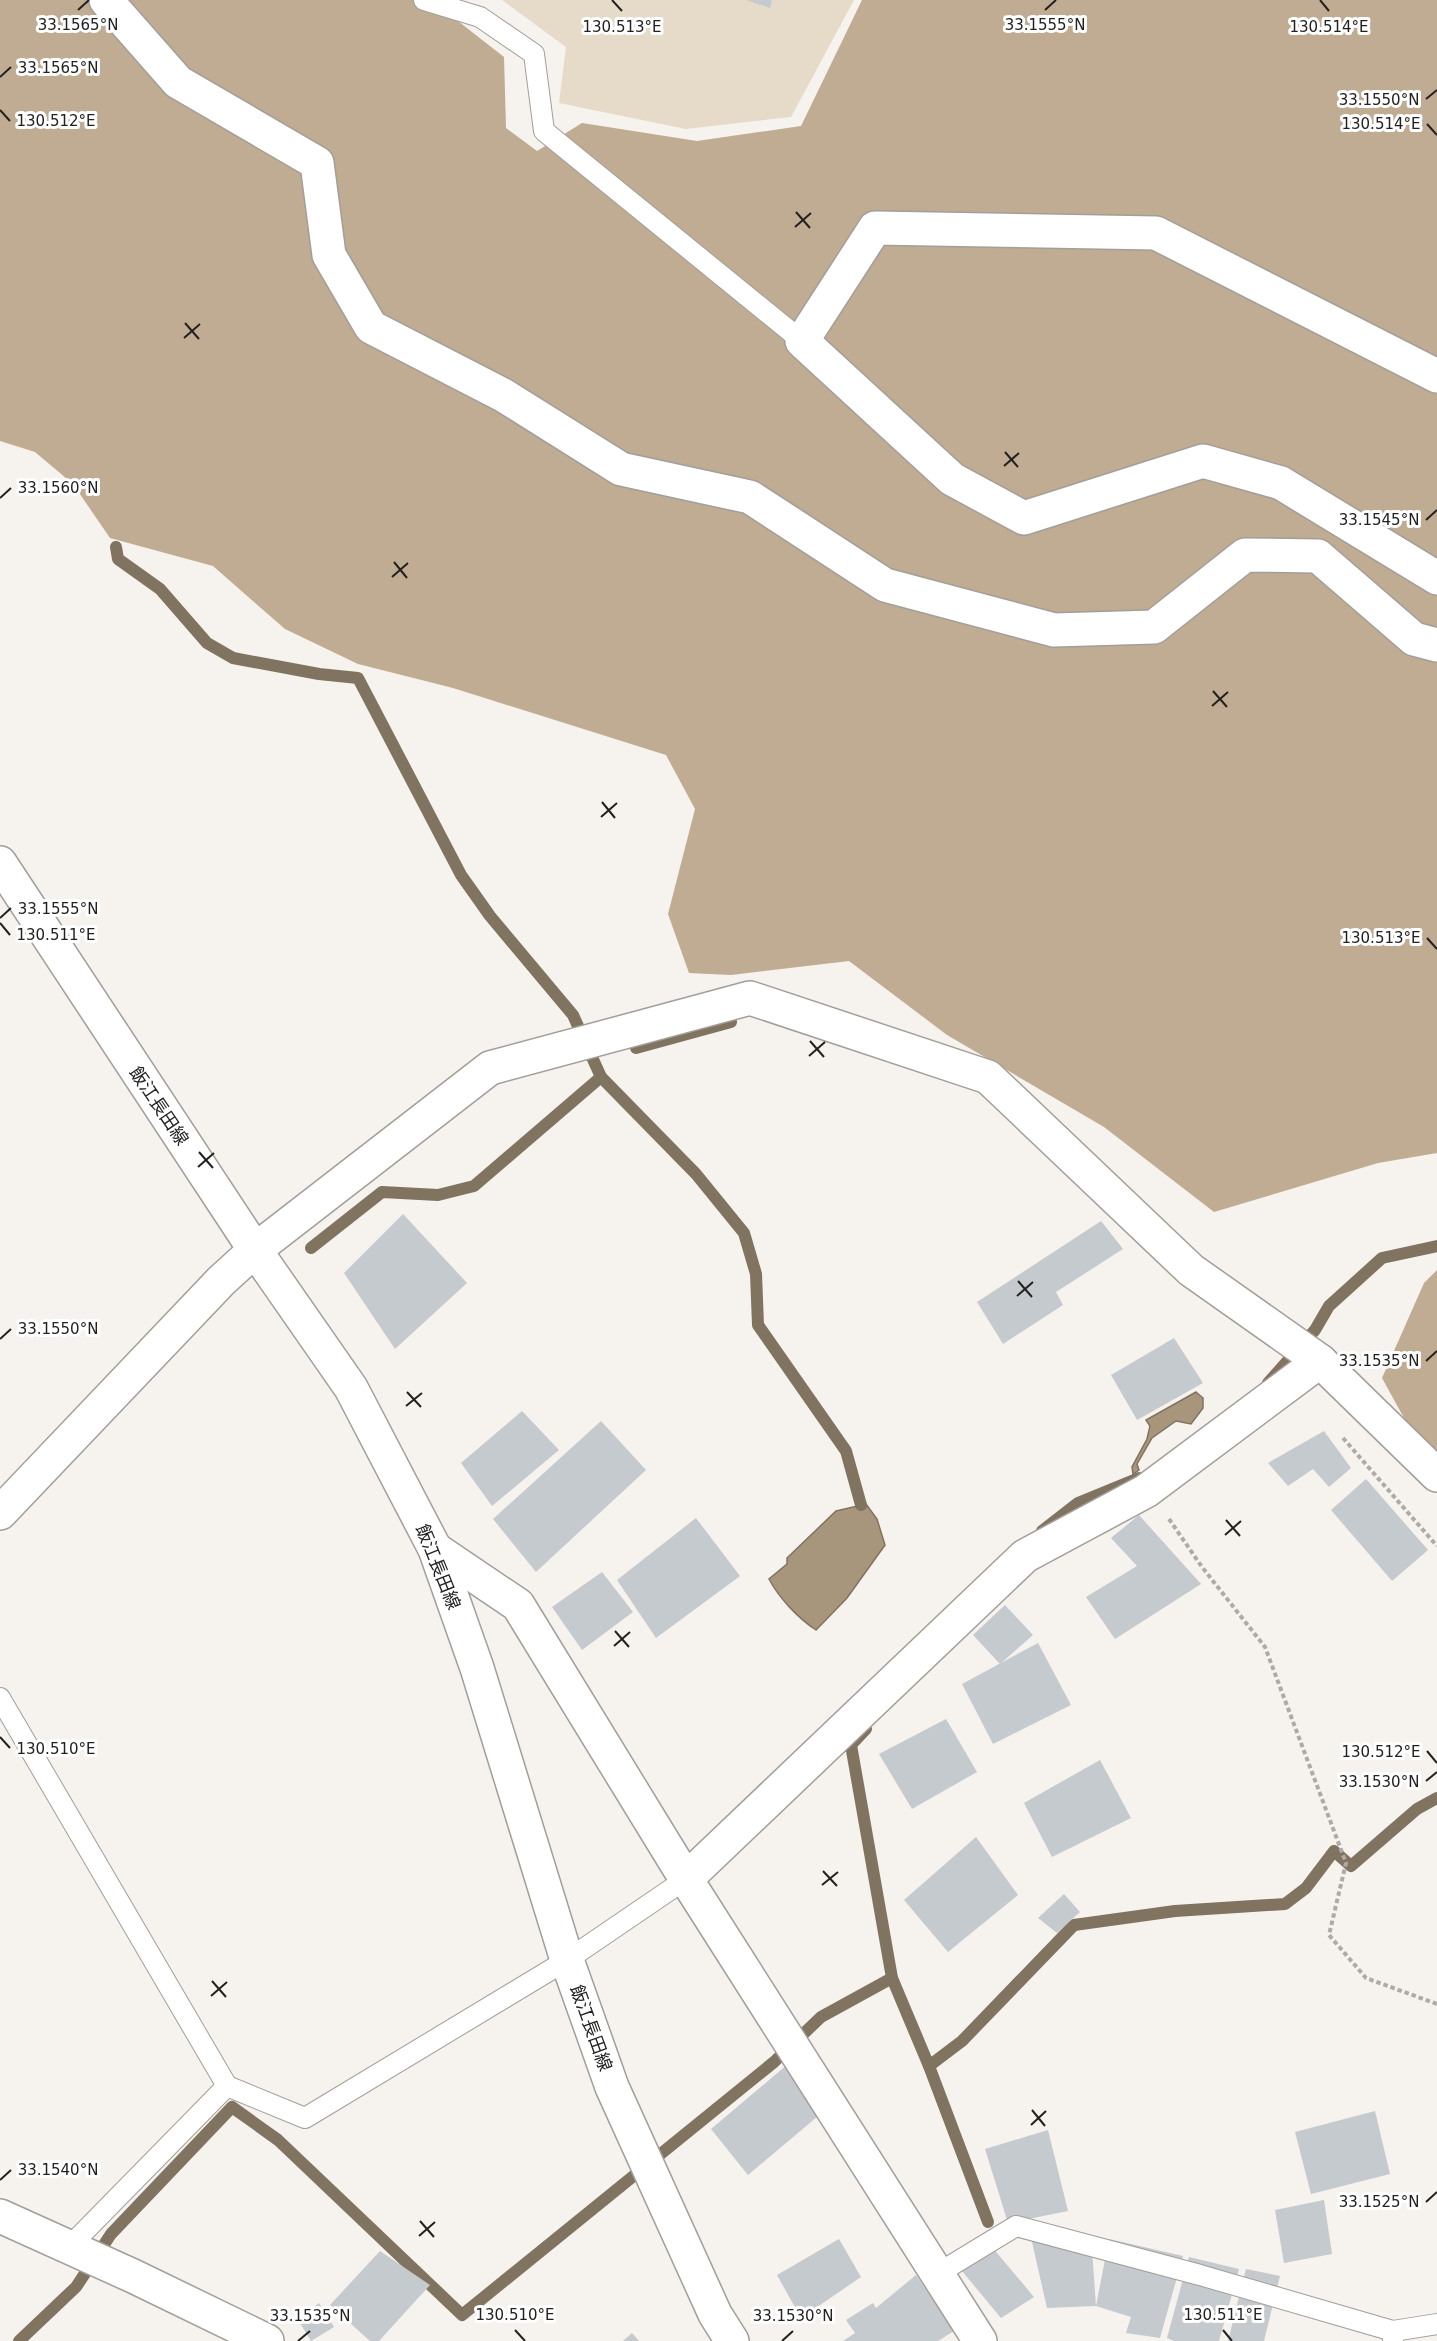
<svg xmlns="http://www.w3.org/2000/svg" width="1437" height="2341" font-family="'DejaVu Sans','Noto Sans JP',sans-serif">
  <rect width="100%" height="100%" fill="#f6f2ed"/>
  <path fill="#e6dac8" d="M502 0H854L791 117 686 129 559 103 566 47Z"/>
  <g fill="#bfac92">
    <path d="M0 0H431L504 57 506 128 537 151 582 123 697 141 801 126 862 0H1437V1153L1378 1163 1214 1212 1104 1127 947 1035 849 961 731 975 689 973 668 914 695 809 666 755 453 688 358 664 285 629 213 566 110 538 73 484 35 452 0 441Z"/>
    <path d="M1437 1270V1478L1382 1378 1424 1283Z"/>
  </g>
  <g fill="#a8967c" stroke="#807360" stroke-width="1.5">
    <path d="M1196 1392 1203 1398V1408L1191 1424 1176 1421 1152 1438 1137 1464 1139 1470 1133 1474 1132 1467 1147 1439 1150 1426 1146 1420Z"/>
    <path d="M866 1504 877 1519 885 1545 847 1598 816 1630C798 1618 779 1598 769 1579L787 1564V1558L836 1511Z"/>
  </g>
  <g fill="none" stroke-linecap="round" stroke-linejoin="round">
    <g stroke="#807360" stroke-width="12">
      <path d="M116 547 118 559 160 589 207 643 233 658 319 674 358 678 461 875 490 916 573 1015 601 1077 474 1186 438 1195 382 1192 311 1248"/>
      <path d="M636 1048 731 1022"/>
      <path d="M601 1077 696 1174 744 1233 756 1274 758 1325 846 1451 861 1505"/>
      <path d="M1268 1383 1315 1330 1329 1306 1382 1258 1437 1246"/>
      <path d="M1042 1531 1078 1503 1139 1478"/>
      <path d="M892 1978 929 2066 962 2041 1074 1925 1175 1911 1285 1904 1306 1888 1334 1851 1351 1866 1417 1809 1437 1798"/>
      <path d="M929 2066 988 2222"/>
      <path d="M19 2341 76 2287 111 2234 232 2107 278 2140 462 2315 774 2062 821 2017 892 1978 851 1745 866 1729"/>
    </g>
  </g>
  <g fill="#c5cace">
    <path d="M746 0H772L770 8Z"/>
    <path d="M403 1214 467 1283 395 1349 344 1273Z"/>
    <path d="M1101 1221 1123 1249 1056 1292 1063 1305 1003 1344 977 1302Z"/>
    <path d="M1174 1338 1203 1383 1137 1420 1111 1375Z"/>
    <path d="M522 1411 559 1450 492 1506 461 1463Z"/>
    <path d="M601 1421 646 1470 536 1572 493 1519Z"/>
    <path d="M1324 1431 1351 1468 1329 1487 1313 1469 1288 1486 1268 1463Z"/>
    <path d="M1366 1479 1428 1550 1392 1581 1331 1510Z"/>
    <path d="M1139 1515 1201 1584 1115 1639 1086 1597 1137 1566 1111 1538Z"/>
    <path d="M696 1518 740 1576 656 1638 617 1580Z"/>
    <path d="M602 1572 633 1612 582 1650 552 1607Z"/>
    <path d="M1005 1605 1033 1635 1000 1664 973 1635Z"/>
    <path d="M1038 1643 1071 1705 993 1744 962 1684Z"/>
    <path d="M946 1719 977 1772 912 1809 879 1754Z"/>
    <path d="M1100 1760 1131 1818 1052 1857 1024 1803Z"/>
    <path d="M976 1837 1018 1895 948 1952 904 1900Z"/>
    <path d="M1064 1894 1080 1912 1057 1933 1038 1918Z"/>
    <path d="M795 2058 830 2106 748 2175 711 2129Z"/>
    <path d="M1375 2111 1390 2174 1311 2194 1295 2132Z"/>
    <path d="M1048 2130 1068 2211 1008 2223 985 2149Z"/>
    <path d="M1324 2200 1332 2254 1284 2263 1275 2210Z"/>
    <path d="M1091 2236 1096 2306 1047 2308 1032 2242Z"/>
    <path d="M839 2239 861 2277 801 2318 777 2275Z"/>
    <path d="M1109 2239 1183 2256 1160 2338 1126 2333 1131 2317 1096 2306Z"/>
    <path d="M987 2241 1034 2297 1001 2318 957 2265Z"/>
    <path d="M380 2251 430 2285 379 2341H370L330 2305Z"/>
    <path d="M1189 2257 1239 2269 1219 2341H1174L1167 2338Z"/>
    <path d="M1246 2269 1280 2276 1264 2341H1228Z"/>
    <path d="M916 2275 954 2331 938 2341H843L855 2333 846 2320 873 2303 876 2308Z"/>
    <path d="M319 2303 334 2327 311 2341 298 2320Z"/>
    <path d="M632 2333 639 2341H623Z"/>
  </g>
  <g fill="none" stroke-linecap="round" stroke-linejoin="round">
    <defs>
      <g id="service">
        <path d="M424 0 480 17 534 54 544 131 802 341"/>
        <path d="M0 1698 227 2086 69 2247"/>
        <path d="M227 2086 305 2118 567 1960 686 1879"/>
        <path d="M937 2274 1016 2226 1200 2275 1393 2331V2341"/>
        <path d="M1393 2331 1437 2324"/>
      </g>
      <g id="minor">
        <path d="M106 0 178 82 317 163 329 255 371 327 503 395 621 469 750 497 885 585 1054 630 1154 627 1245 555 1318 556 1414 639 1437 645"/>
        <path d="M1437 376 1156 233 875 228 802 341 952 479 1024 518 1203 461 1281 483 1437 578"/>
        <path d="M0 1513 221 1281 255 1250 490 1068 750 998 988 1077 1191 1270 1320 1361 1437 1475"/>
        <path d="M435 1549 518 1605 686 1879 980 2341"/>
        <path d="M686 1879 1025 1556 1146 1491 1320 1361"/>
        <path d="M0 2216 133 2276 267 2341"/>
      </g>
      <path id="secondary" d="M0 863 255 1250 351 1388 435 1549 477 1668 567 1960 612 2087 715 2314 732 2341"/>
    </defs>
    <use href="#service" stroke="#a29e99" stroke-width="22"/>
    <use href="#minor" stroke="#a29e99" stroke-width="36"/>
    <use href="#secondary" stroke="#a29e99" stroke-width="36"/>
    <g stroke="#aeaaa7" stroke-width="4" stroke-dasharray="4.5 3" stroke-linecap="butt">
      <path d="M1343 1438 1437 1546"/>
      <path d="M1169 1519 1202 1567 1265 1647 1346 1863 1329 1935 1366 1978 1437 2004"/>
    </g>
    <use href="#service" stroke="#fff" stroke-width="20"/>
    <use href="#minor" stroke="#fff" stroke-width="33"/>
    <use href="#secondary" stroke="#fff" stroke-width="33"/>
  </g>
  <path fill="none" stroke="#232120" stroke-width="2" d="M612 0 622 11M1320 0 1329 11M78 10 89 0M1045 10 1056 0M0 77 11 67M1426 99 1437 90M0 110 10 121M1427 124 1437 135M796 212 810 228M795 227 811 213M185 323 199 339M184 338 200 324M1005 452 1018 467M1004 466 1019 453M0 498 11 488M1426 520 1437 510M394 562 407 578M392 577 408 563M1213 691 1227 707M1212 706 1228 692M602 802 615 818M601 817 617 803M0 918 11 908M0 923 10 935M1427 938 1437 949M810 1041 824 1057M809 1056 825 1042M199 1152 213 1168M198 1167 214 1153M1018 1281 1032 1297M1017 1296 1033 1282M0 1339 11 1329M1426 1361 1437 1351M407 1392 421 1407M406 1406 422 1393M1226 1520 1240 1536M1225 1535 1241 1521M615 1631 629 1647M614 1646 630 1632M0 1737 10 1748M1427 1751 1437 1763M1426 1781 1437 1772M823 1871 837 1886M822 1885 838 1872M212 1981 226 1997M211 1996 227 1982M1032 2110 1045 2126M1031 2125 1046 2111M0 2180 11 2170M1426 2202 1437 2192M420 2221 434 2237M419 2236 435 2222M515 2330 525 2341M1223 2330 1232 2341M298 2341 310 2331M782 2341 793 2331"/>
  <g text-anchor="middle" stroke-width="6" stroke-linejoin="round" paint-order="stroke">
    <g font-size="18" fill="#232120" stroke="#fff">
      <text transform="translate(159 1106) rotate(56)" y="6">飯江長田線</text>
      <text transform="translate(438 1567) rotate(68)" y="6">飯江長田線</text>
      <text transform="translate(591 2028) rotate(70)" y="6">飯江長田線</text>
    </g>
  </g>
  <g font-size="15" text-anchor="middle" fill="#232120" stroke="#fff" stroke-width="6" stroke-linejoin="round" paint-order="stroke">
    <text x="78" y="30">33.1565°N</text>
    <text x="1045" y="30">33.1555°N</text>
    <text x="622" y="32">130.513°E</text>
    <text x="1329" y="32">130.514°E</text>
    <text x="58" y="73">33.1565°N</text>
    <text x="1379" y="105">33.1550°N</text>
    <text x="56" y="126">130.512°E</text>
    <text x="1381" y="129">130.514°E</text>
    <text x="58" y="493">33.1560°N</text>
    <text x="1379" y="525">33.1545°N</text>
    <text x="58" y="914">33.1555°N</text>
    <text x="56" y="940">130.511°E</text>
    <text x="1381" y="943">130.513°E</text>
    <text x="58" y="1334">33.1550°N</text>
    <text x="1379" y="1366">33.1535°N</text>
    <text x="56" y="1754">130.510°E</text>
    <text x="1381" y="1757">130.512°E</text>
    <text x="1379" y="1787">33.1530°N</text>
    <text x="58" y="2175">33.1540°N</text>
    <text x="1379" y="2207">33.1525°N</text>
    <text x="515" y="2320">130.510°E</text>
    <text x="1223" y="2320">130.511°E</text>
    <text x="310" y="2321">33.1535°N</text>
    <text x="793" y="2321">33.1530°N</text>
  </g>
</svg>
